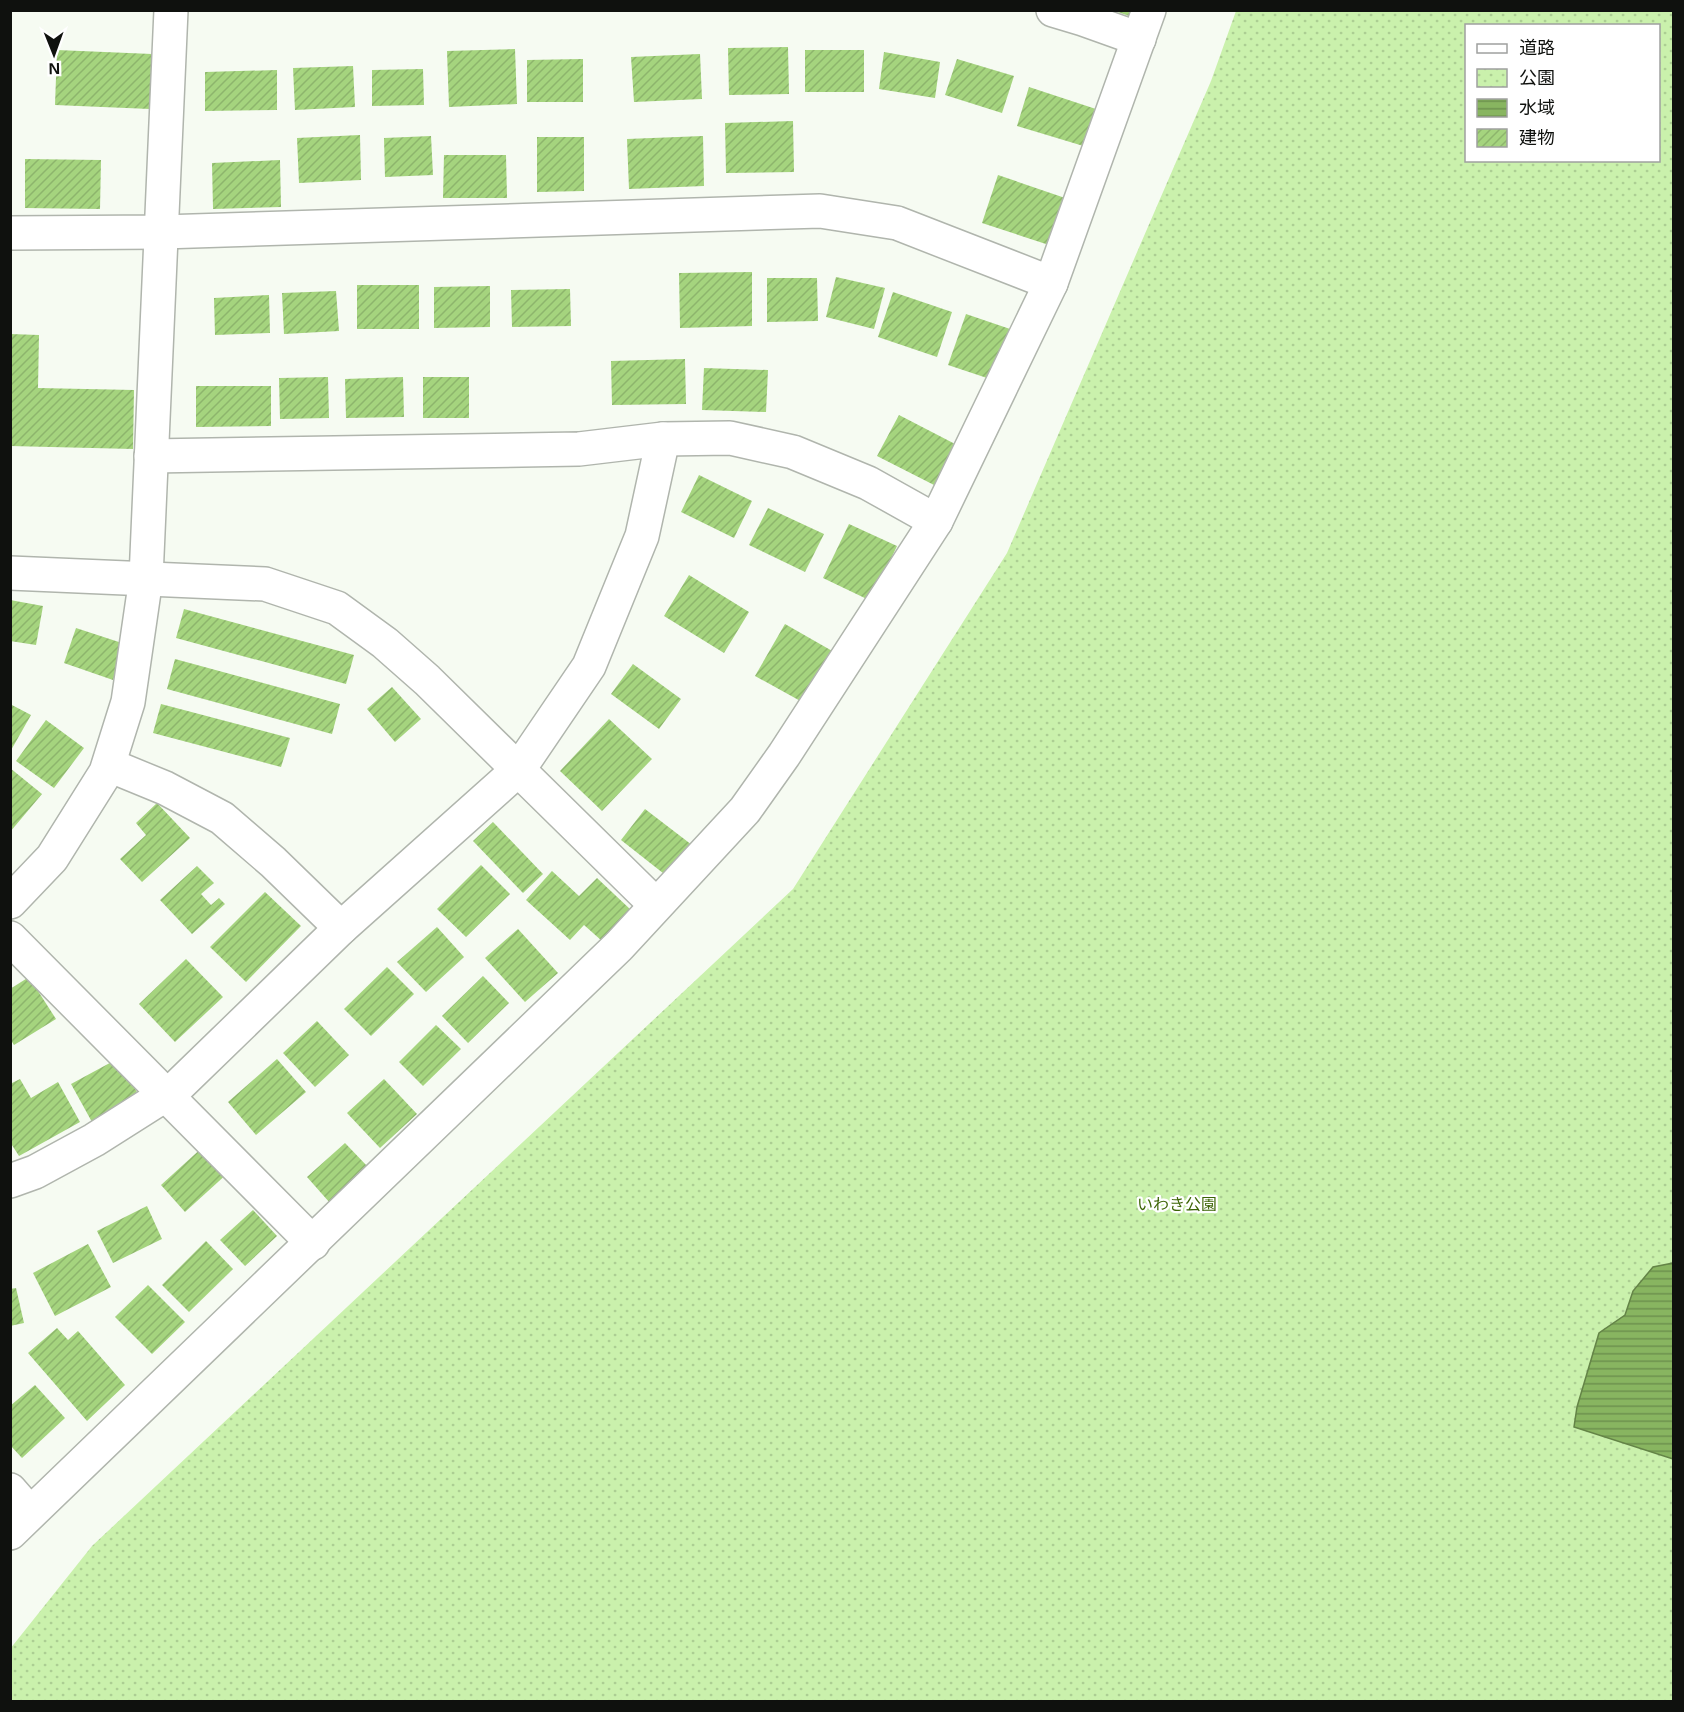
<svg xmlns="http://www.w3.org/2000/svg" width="1684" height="1712" font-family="Arial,'Noto Sans JP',sans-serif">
  <defs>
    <pattern id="park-dots" width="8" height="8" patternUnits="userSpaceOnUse" patternTransform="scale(1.5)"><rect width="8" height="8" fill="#caf1ac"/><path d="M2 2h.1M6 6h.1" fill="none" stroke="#acce93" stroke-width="1.8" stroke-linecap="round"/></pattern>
    <pattern id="water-rules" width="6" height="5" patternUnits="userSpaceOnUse" patternTransform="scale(1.5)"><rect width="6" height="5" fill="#88b560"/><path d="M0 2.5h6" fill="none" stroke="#6e924e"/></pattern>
    <pattern id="building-hatch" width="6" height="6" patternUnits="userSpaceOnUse" patternTransform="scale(1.5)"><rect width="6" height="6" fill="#a5d47e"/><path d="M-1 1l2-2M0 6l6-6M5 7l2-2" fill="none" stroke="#8db56c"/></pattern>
  </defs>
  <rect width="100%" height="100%" fill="#f6fbf2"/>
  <path fill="url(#park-dots)" fill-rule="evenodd" d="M1236 11H1673V1701L11 1702 10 1649 92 1546 793 889 1007 553 1211 81ZM1466 26H1658V160H1466Z"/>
  <path fill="url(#water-rules)" stroke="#648447" stroke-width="1.5" d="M1673 1263H1674L1673 1459 1574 1427 1577 1407 1599 1333 1625 1315 1633 1291 1653 1267Z"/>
  <g fill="url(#building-hatch)">
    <path d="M1112 10H1131L1129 16Z"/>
    <path d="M788 47 789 94 729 95 728 48Z"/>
    <path d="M515 49 517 104 449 107 447 51Z"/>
    <path d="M57 50 152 54 150 109 55 105Z"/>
    <rect x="805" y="50" width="59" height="42"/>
    <path d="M884 52 940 62 935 98 879 89Z"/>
    <path d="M700 54 702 99 634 102 631 57Z"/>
    <path d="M583 59V102H527V60Z"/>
    <path d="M957 59 1014 76 1002 113 945 95Z"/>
    <path d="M353 66 355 107 295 110 293 68Z"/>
    <path d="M423 69 424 105 372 106V70Z"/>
    <path d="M277 70V110L205 111V72Z"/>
    <path d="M1029 87 1102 111 1090 148 1017 126Z"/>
    <path d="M793 121 794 172 726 173 725 123Z"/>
    <path d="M360 135 361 180 299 183 297 138Z"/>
    <path d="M431 136 433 175 385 177 384 138Z"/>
    <path d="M703 136 704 186 629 189 627 139Z"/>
    <path d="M537 137H584V191L537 192Z"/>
    <path d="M444 155H506L507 198H443Z"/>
    <path d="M25 159 101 160 100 209 25 208Z"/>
    <path d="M280 160 281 207 213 209 212 163Z"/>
    <path d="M998 175 1068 199 1052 246 982 223Z"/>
    <path d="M752 272V326L680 328 679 273Z"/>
    <path d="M836 277 885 288 874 329 826 317Z"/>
    <path d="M767 278H817L818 321 767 322Z"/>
    <rect x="357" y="285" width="62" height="44"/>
    <path d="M490 286V327L434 328V287Z"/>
    <path d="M570 289 571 326 512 327 511 290Z"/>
    <path d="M336 291 339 331 284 334 282 293Z"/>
    <path d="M893 292 952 312 937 357 878 337Z"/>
    <path d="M269 295 270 333 215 335 214 298Z"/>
    <path d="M966 314 1013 330 996 381 948 365Z"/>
    <path d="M10 334 39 335 38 388 134 390 133 449 10 446Z"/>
    <path d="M685 359 686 404 612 405 611 361Z"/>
    <path d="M704 368 768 370 766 412 702 410Z"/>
    <path d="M328 377 329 418 280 419 279 378Z"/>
    <path d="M403 377 404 417 346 418 345 379Z"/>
    <rect x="423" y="377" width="46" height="41"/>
    <path d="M196 386H271V426L196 427Z"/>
    <path d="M899 415 957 445 936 486 877 456Z"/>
    <path d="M699 475 752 501 734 538 681 512Z"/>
    <path d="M768 508 824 534 805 572 749 545Z"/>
    <path d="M849 524 897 546 871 601 823 578Z"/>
    <path d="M689 575 749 612 724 653 664 616Z"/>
    <path d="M10 600 43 606 36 645 10 641Z"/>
    <path d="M184 609 354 655 346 684 176 638Z"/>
    <path d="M785 624 834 652 804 703 755 676Z"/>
    <path d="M76 628 125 644 113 680 64 663Z"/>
    <path d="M175 659 340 704 332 734 167 689Z"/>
    <path d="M633 664 681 699 659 729 611 694Z"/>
    <path d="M392 687 421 719 395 742 367 709Z"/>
    <path d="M10 704 31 715 10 752Z"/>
    <path d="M161 704 290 738 281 767 153 733Z"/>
    <path d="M609 719 652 759 602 811 560 771Z"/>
    <path d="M46 720 84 748 54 788 16 761Z"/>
    <path d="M10 768 42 794 10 832Z"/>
    <path d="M157 803 190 838 142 882 120 859 146 835 136 823Z"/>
    <path d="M645 809 692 845 668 877 621 840Z"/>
    <path d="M493 822 543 874 523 893 473 841Z"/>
    <path d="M481 865 510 894 466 937 437 909Z"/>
    <path d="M197 866 214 883 201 894 211 905 219 898 225 904 192 934 160 900Z"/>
    <path d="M552 871 579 896 597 878 631 910 602 941 584 925 570 940 526 900Z"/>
    <path d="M265 892 301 926 246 982 210 947Z"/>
    <path d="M437 927 464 957 426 992 397 962Z"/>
    <path d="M518 929 558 973 525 1002 485 958Z"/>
    <path d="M186 959 223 997 175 1042 139 1004Z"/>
    <path d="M387 967 414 994 371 1036 344 1009Z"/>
    <path d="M483 976 509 1003 468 1043 442 1016Z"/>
    <path d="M29 977 56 1019 14 1045 10 1039V989Z"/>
    <path d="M317 1021 349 1055 315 1087 283 1053Z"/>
    <path d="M436 1025 461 1049 423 1086 399 1062Z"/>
    <path d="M119 1058 139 1096 92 1122 71 1084Z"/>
    <path d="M277 1059 306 1092 256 1135 228 1102Z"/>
    <path d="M20 1079 31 1098 58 1082 80 1122 19 1156 10 1142V1084Z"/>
    <path d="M384 1079 417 1114 380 1148 347 1113Z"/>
    <path d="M345 1143 368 1167 330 1203 307 1177Z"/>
    <path d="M205 1145 229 1172 185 1212 161 1185Z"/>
    <path d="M147 1206 162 1239 113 1263 97 1231Z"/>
    <path d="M253 1210 277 1236 245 1266 220 1240Z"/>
    <path d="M206 1241 233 1269 189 1312 162 1285Z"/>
    <path d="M88 1244 111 1287 55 1316 33 1273Z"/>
    <path d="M148 1285 185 1322 152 1354 115 1317Z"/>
    <path d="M16 1288 24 1323 10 1326V1289Z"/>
    <path d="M57 1328 68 1340 78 1331 125 1385 87 1421 28 1353Z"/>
    <path d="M35 1385 65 1418 22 1458 10 1445V1406Z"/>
  </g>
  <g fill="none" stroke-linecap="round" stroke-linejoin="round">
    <defs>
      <g id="minor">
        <path d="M1053 10 1083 19 1139 39"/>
        <path d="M10 233 162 232 820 211 897 223 1051 283"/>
        <path d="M151 456 579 449 663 439 730 438 793 452 868 483 936 521"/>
        <path d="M10 573 265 584 337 608 385 643 427 680 656 905"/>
        <path d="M109 765 165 788 222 818 273 862 341 928"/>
        <path d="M10 902 52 858 106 772 128 702 146 578 171 10"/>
        <path d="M10 938 313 1243"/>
        <path d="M10 1181 35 1172 94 1140 176 1088 341 928 519 769 589 666 642 536 663 439"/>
        <path d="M10 1490 30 1513"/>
        <path d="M10 1533 619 946 745 810 784 755 936 521 1051 283 1149 10"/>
      </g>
    </defs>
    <use href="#minor" stroke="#b0b5ad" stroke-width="36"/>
    <use href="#minor" stroke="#fff" stroke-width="33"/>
  </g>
  <g text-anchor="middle" stroke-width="4.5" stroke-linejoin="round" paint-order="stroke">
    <g font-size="16" fill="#3c6405" stroke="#fff">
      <text x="1177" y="1210">いわき公園</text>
    </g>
  </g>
  <rect width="1684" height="1712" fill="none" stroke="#0f110e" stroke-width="24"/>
  <rect x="1465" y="24" width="195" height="138" fill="#ffffff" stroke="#9fa09f" stroke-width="1.5"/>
  <rect x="1477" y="44" width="30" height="9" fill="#ffffff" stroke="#9fa09f" stroke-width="1.5"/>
  <text x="1519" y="54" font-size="18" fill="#0f110e">道路</text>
  <rect x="1477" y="69" width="30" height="18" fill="url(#park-dots)" stroke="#9fa09f" stroke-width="1.5"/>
  <text x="1519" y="84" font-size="18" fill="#0f110e">公園</text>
  <rect x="1477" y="99" width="30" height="18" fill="url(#water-rules)" stroke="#9fa09f" stroke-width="1.5"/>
  <text x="1519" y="114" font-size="18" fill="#0f110e">水域</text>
  <rect x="1477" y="129" width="30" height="18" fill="url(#building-hatch)" stroke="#9fa09f" stroke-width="1.5"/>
  <text x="1519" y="144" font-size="18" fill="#0f110e">建物</text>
  <g transform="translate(54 54) rotate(179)" stroke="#ffffff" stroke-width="4.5" paint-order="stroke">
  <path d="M0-4.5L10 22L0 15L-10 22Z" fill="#0f110e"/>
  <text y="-9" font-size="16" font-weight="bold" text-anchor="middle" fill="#0f110e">N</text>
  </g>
</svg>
